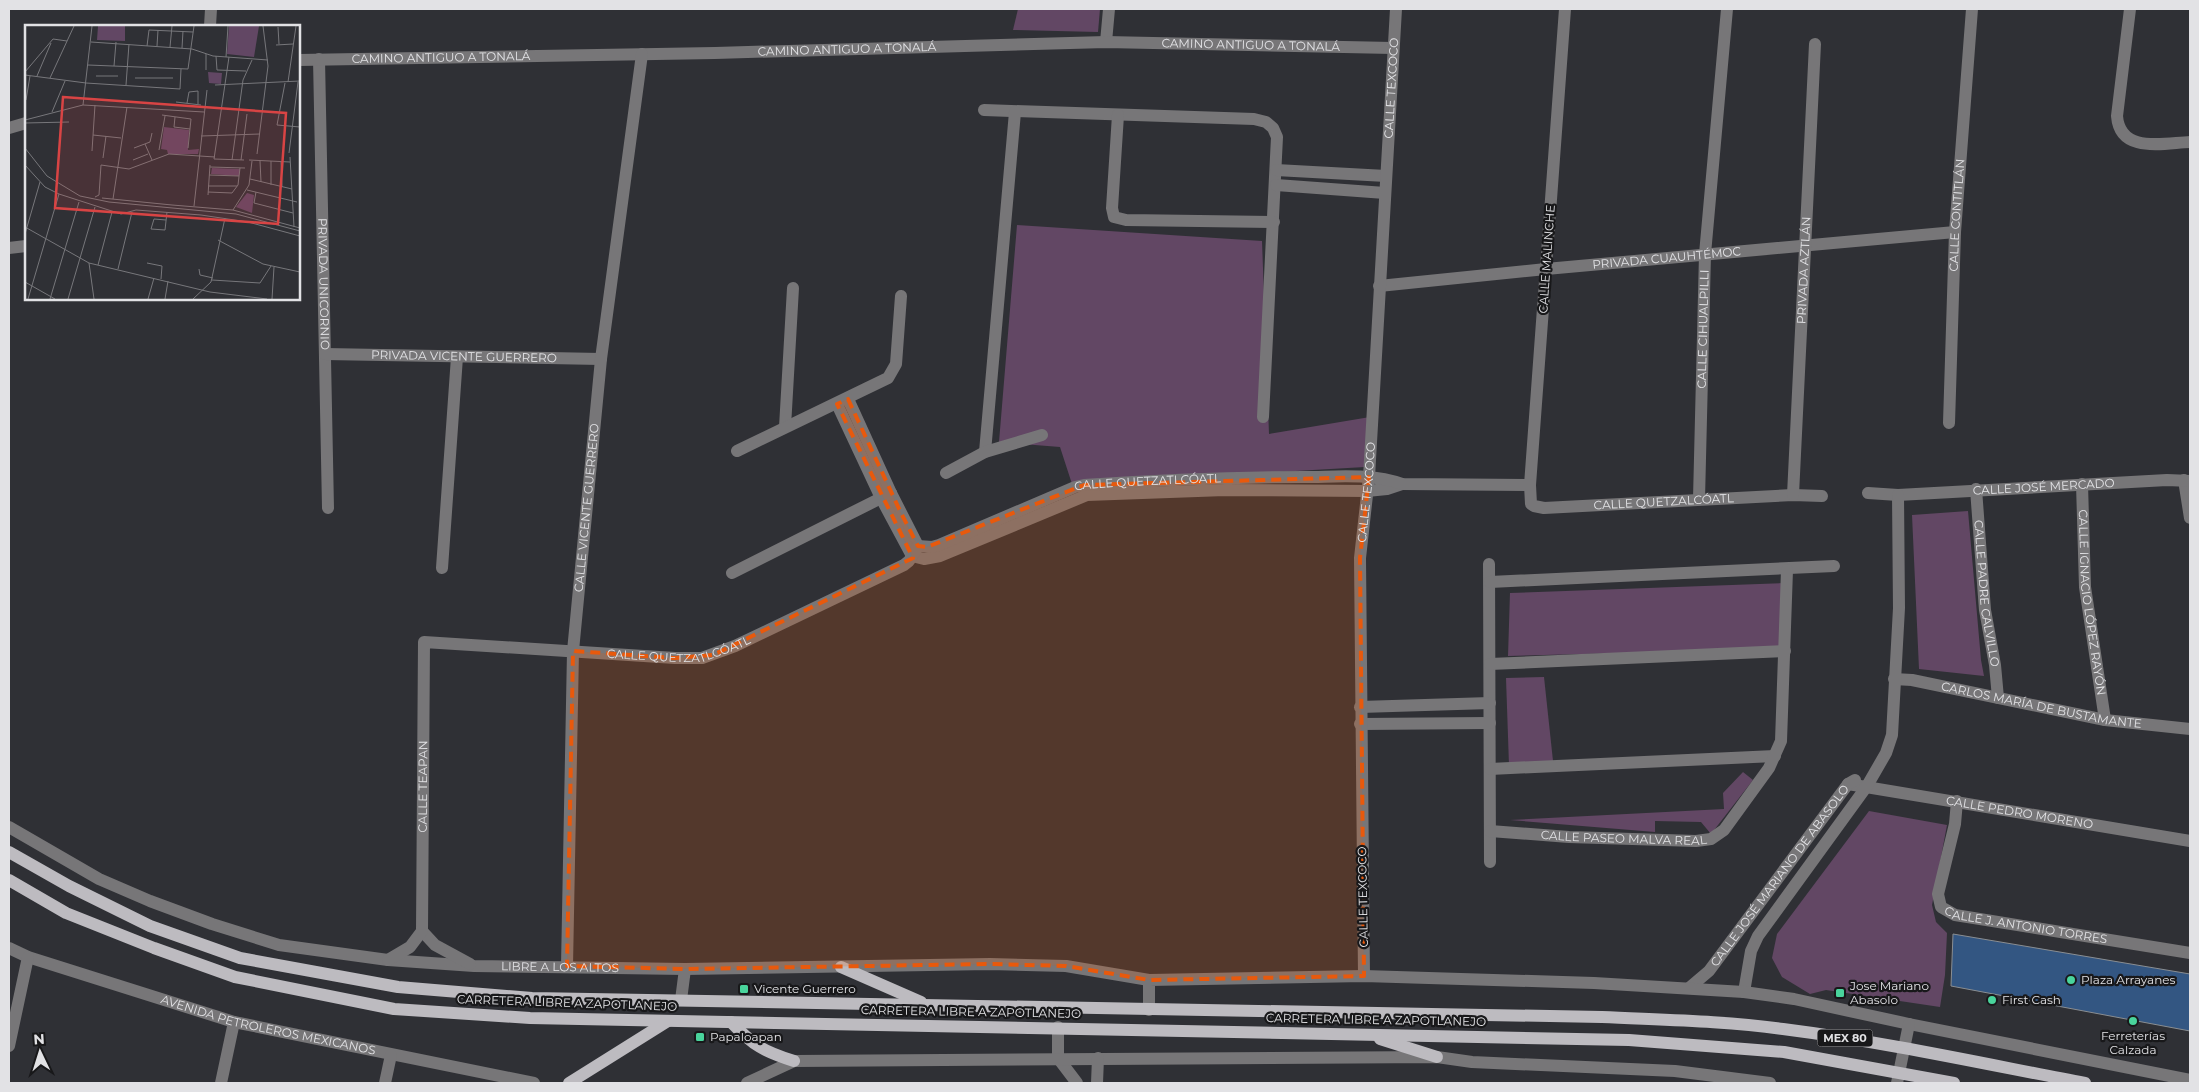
<svg xmlns="http://www.w3.org/2000/svg" width="2199" height="1092" font-family="Montserrat,sans-serif">
  <rect width="100%" height="100%" fill="#2f3035"/>
  <g fill="#624764">
    <path d="M1018 9H1100L1098 32 1013 30Z"/>
    <path d="M1017 225 1262 241 1269 434 1370 417 1365 467 1072 484 1060 447 999 442Z"/>
    <path d="M1968 511 1981 660 1984 676 1919 669 1912 515Z"/>
    <path d="M1784 583 1782 649 1508 656 1510 593Z"/>
    <path d="M1544 677 1553 761 1509 765 1506 678Z"/>
    <path d="M1743 772 1753 780 1711 834 1701 822 1655 821V832L1510 820 1724 809 1723 793Z"/>
    <path d="M1869 811 1947 825 1932 905 1936 922 1947 933 1945 975 1940 1007 1826 990 1810 994 1782 977 1772 958 1777 934Z"/>
  </g>
  <path fill="#335682" stroke="#8a8e92" d="M1953 934 2190 974V1031L1951 986Z"/>
  <g fill="none" stroke-linecap="round" stroke-linejoin="round">
    <g stroke="#777678" stroke-width="12">
      <path id="s1" d="M1565 9 1530 485 1531 504 1534 506 1544 508 1793 495 1822 496"/>
      <path d="M2130 9 2117 116C2120 154 2163 143 2190 142"/>
      <path d="M210 26 211 9"/>
      <path d="M1106 42 1109 9"/>
      <path id="s2" d="M319 59 328 508"/>
      <path id="s3" d="M299 60 715 53 1106 42 1393 48"/>
      <path d="M984 110 1254 119 1266 122 1273 128 1277 137 1263 417"/>
      <path d="M1118 115 1112 208 1114 217 1126 220 1274 222"/>
      <path d="M9 128 26 123"/>
      <path d="M1276 170 1386 176"/>
      <path d="M1276 185 1385 193"/>
      <path d="M9 248 26 246"/>
      <path id="s4" d="M1379 286 1546 269 1955 232"/>
      <path id="s5" d="M325 354 601 359"/>
      <path d="M848 399 891 493 918 546"/>
      <path d="M837 404 881 498 912 556 924 559 940 556 1087 495 1225 490 1367 491 1387 489 1402 484"/>
      <path id="s6" d="M1949 423 1955 232 1972 9"/>
      <path d="M785 427 793 288"/>
      <path d="M737 451 888 378 896 364 901 296"/>
      <path d="M985 452 1015 112"/>
      <path d="M946 473 985 452 1042 435"/>
      <path d="M2184 480 2190 518"/>
      <path id="s7" d="M2082 484 2085 587 2105 720"/>
      <path id="s8" d="M1976 489 1985 610 1995 665 1998 698"/>
      <path id="s9" d="M1868 493 1898 495 2167 480 2190 481"/>
      <path id="s10" d="M1793 495 1815 44"/>
      <path id="s11" d="M1699 499 1705 254 1727 9"/>
      <path id="s12" d="M918 546 932 547 939 545 1075 487 1084 485C1157 480 1231 477 1304 477 1337 477 1371 473 1402 484L1530 485"/>
      <path d="M1489 564 1490 862"/>
      <path d="M442 568 457 357"/>
      <path d="M732 573 891 493"/>
      <path d="M1490 582 1834 566"/>
      <path d="M1490 664 1785 651"/>
      <path id="s13" d="M1894 679 1912 680 2105 720 2190 729"/>
      <path d="M1360 707 1490 703"/>
      <path d="M1360 724 1490 723"/>
      <path d="M1490 769 1775 756"/>
      <path id="s14" d="M1848 784 2190 841"/>
      <path id="s15" d="M1957 801 1955 824 1938 894 1941 907 1955 915 2190 953"/>
      <path id="s16" d="M9 827 99 879 150 901 212 924 279 945 388 960 474 966 685 969 990 964 1066 966 1149 980"/>
      <path id="s17" d="M1490 831 1569 837 1696 841 1711 839 1724 830 1769 768 1781 741 1787 570"/>
      <path d="M422 931 435 945 470 964"/>
      <path id="s18" d="M9 948 28 957 234 1022 534 1083"/>
      <path id="s19" d="M388 960 410 947 422 931 424 642 675 658H702L735 646 904 565 909 561 918 546"/>
      <path id="s20" d="M567 966 573 651 601 359 642 54"/>
      <path id="s21" d="M1364 976 1360 558 1369 477 1396 9"/>
      <path id="s22" d="M1689 988 1709 971 1848 784 1855 780"/>
      <path d="M1744 992 1751 951 1758 936 1867 786 1886 753 1892 735 1899 608 1898 495"/>
      <path d="M681 1000 685 969"/>
      <path d="M1149 1010V980L1364 976 1594 983 1744 992 1794 999 1909 1024 2190 1080"/>
      <path d="M1058 1027V1058L1077 1083"/>
      <path d="M9 1046 28 957"/>
      <path d="M221 1083 234 1022"/>
      <path d="M385 1083 391 1055"/>
      <path d="M747 1083 794 1061 1437 1057 1472 1062 1675 1071 1770 1083"/>
      <path d="M1097 1083 1098 1058"/>
      <path d="M1897 1083 1909 1024"/>
    </g>
    <g stroke="#bdbbc0" stroke-width="12">
      <path d="M9 852 69 886 150 926 240 958 398 987 532 998 1602 1017C1662 1020 1724 1021 1783 1029 1885 1042 1985 1064 2085 1083"/>
      <path d="M9 880 66 913 154 948 235 977 394 1009 530 1018 1629 1040 1784 1052 1954 1083"/>
      <path d="M841 967 921 1002"/>
      <path d="M731 1022C754 1046 763 1051 794 1061"/>
      <path d="M1380 1039 1437 1057"/>
      <path d="M569 1083 668 1021"/>
    </g>
  </g>
  <path fill="#e8590c" fill-opacity="0.2" stroke="#e8590c" stroke-width="4" stroke-dasharray="10 6" stroke-linejoin="round" d="M848 399 901 513 918 546 927 547 1084 485 1369 477 1360 558 1364 976 1149 980 1066 966 990 964 685 969 567 966 573 651 675 658 713 655 913 558 837 404Z"/>
  <g fill="#49d49c" stroke="#18181a" stroke-width="2">
    <circle cx="2071" cy="980" r="5"/>
    <rect x="739" y="984" width="10" height="10" rx="2.5"/>
    <rect x="1835" y="988" width="10" height="10" rx="2.5"/>
    <circle cx="1992" cy="1000" r="5"/>
    <circle cx="2133" cy="1021" r="5"/>
    <rect x="695" y="1032" width="10" height="10" rx="2.5"/>
  </g>
  <g text-anchor="middle" stroke-width="4.5" stroke-linejoin="round" paint-order="stroke">
    <rect fill="#18181a" stroke="#a5a5a8" stroke-width="1" x="1817.5" y="1029.5" width="55" height="17" rx="4"/>
    <g font-size="11" font-weight="bold" fill="#e2e2e5">
      <text x="1845" y="1042">MEX 80</text>
    </g>
    <g font-size="12" fill="#e2e2e5" stroke="#18181a">
      <text dy="4" stroke="none"><textPath href="#s3" startOffset="952">CAMINO ANTIGUO A TONALÁ</textPath></text>
      <text dy="4" stroke="none"><textPath href="#s3" startOffset="548">CAMINO ANTIGUO A TONALÁ</textPath></text>
      <text dy="4" stroke="none"><textPath href="#s3" startOffset="142">CAMINO ANTIGUO A TONALÁ</textPath></text>
      <text dy="4" stroke="none"><textPath href="#s21" startOffset="889">CALLE TEXCOCO</textPath></text>
      <text dy="4" stroke="none"><textPath href="#s6" startOffset="208">CALLE CONTITLÁN</textPath></text>
      <text dy="4" stroke="none"><textPath href="#s4" startOffset="289">PRIVADA CUAUHTÉMOC</textPath></text>
      <text transform="translate(1547 259) rotate(-86)" y="4">CALLE MALINCHE</text>
      <text dy="4" stroke="none"><textPath href="#s10" startOffset="225">PRIVADA AZTLÁN</textPath></text>
      <text dy="4" stroke="none"><textPath href="#s2" startOffset="225">PRIVADA UNICORNIO</textPath></text>
      <text dy="4" stroke="none"><textPath href="#s11" startOffset="170">CALLE CIHUALPILLI</textPath></text>
      <text dy="4" stroke="none"><textPath href="#s5" startOffset="139">PRIVADA VICENTE GUERRERO</textPath></text>
      <text dy="4" stroke="none"><textPath href="#s12" startOffset="242">CALLE QUETZATLCÓATL</textPath></text>
      <text dy="4" stroke="none"><textPath href="#s9" startOffset="176">CALLE JOSÉ MERCADO</textPath></text>
      <text dy="4" stroke="none"><textPath href="#s21" startOffset="484">CALLE TEXCOCO</textPath></text>
      <text dy="4" stroke="none"><textPath href="#s1" startOffset="630">CALLE QUETZALCÓATL</textPath></text>
      <text dy="4" stroke="none"><textPath href="#s20" startOffset="459">CALLE VICENTE GUERRERO</textPath></text>
      <text dy="4" stroke="none"><textPath href="#s8" startOffset="105">CALLE PADRE CALVILLO</textPath></text>
      <text dy="4" stroke="none"><textPath href="#s7" startOffset="119">CALLE IGNACIO LÓPEZ RAYÓN</textPath></text>
      <text dy="4" stroke="none"><textPath href="#s19" startOffset="591">CALLE QUETZATLCÓATL</textPath></text>
      <text dy="4" stroke="none"><textPath href="#s13" startOffset="150">CARLOS MARÍA DE BUSTAMANTE</textPath></text>
      <text dy="4" stroke="none"><textPath href="#s19" startOffset="190">CALLE TEAPAN</textPath></text>
      <text dy="4" stroke="none"><textPath href="#s14" startOffset="174">CALLE PEDRO MORENO</textPath></text>
      <text dy="4" stroke="none"><textPath href="#s17" startOffset="134">CALLE PASEO MALVA REAL</textPath></text>
      <text dy="4" stroke="none"><textPath href="#s22" startOffset="145">CALLE JOSÉ MARIANO DE ABASOLO</textPath></text>
      <text transform="translate(1363 897) rotate(-91)" y="4">CALLE TEXCOCO</text>
      <text dy="4" stroke="none"><textPath href="#s15" startOffset="196">CALLE J. ANTONIO TORRES</textPath></text>
      <text dy="4" stroke="none"><textPath href="#s16" startOffset="578">LIBRE A LOS ALTOS</textPath></text>
      <text transform="translate(567 1003) rotate(2)" y="4">CARRETERA LIBRE A ZAPOTLANEJO</text>
      <text transform="translate(971 1012) rotate(1)" y="4">CARRETERA LIBRE A ZAPOTLANEJO</text>
      <text transform="translate(1376 1020) rotate(1)" y="4">CARRETERA LIBRE A ZAPOTLANEJO</text>
      <text dy="4" stroke="none"><textPath href="#s18" startOffset="271">AVENIDA PETROLEROS MEXICANOS</textPath></text>
    </g>
    <g font-size="12" fill="#e2e2e5" stroke="#18181a" text-anchor="start">
      <text x="2081" y="984">Plaza Arrayanes</text>
      <text x="1850" y="990">Jose Mariano<tspan x="1850" dy="14">Abasolo</tspan></text>
      <text x="754" y="993">Vicente Guerrero</text>
      <text x="2002" y="1004">First Cash</text>
      <text x="2133" y="1040" text-anchor="middle">Ferreterías<tspan x="2133" dy="14">Calzada</tspan></text>
      <text x="710" y="1041">Papaloapan</text>
    </g>
  </g>
  <g transform="translate(25 25)">
    <rect width="275" height="275" fill="#2f3035"/>
    <path d="M73 1H100V16L72 15ZM204 1H234L229 32 202 29ZM183 47 197 48 196 59 184 58ZM139 102 164 105 163 125 174 124 173 129H143L142 125 136 124ZM187 143 215 144 214 151 186 149ZM222 168 229 170 227 188 211 182Z" fill="#624764"/>
    <path fill="none" stroke="#77777b" stroke-width="1" d="M253 2 254 19M66 17 167 24 188 31 243 35M251 20 268 19M122 21 124 5 168 7M132 21 133 5M145 22 147 1M157 23 158 6M181 29V45M191 31 192 45 221 46M201 32 203 1M204 32 189 134 219 135M63 40 163 44 169 1M89 41 91 17M0 47 28 14 42 16M0 50 61 58 155 64 156 44M12 51 26 18M71 51H93M25 53 49 1M110 53H148M263 57 271 1M260 58 252 100 275 102M101 60 104 19M190 60 275 56M1 75 5 51M151 77 176 80M162 78 164 67 173 66V79M58 80 67 1M27 87 40 56M137 90 166 94 163 123M150 92 149 102 165 104M0 95 58 80 179 87M0 98 44 97M68 110 96 113M176 111 235 109M120 119 127 135M0 123 22 151 55 171 84 177 211 189 275 206M109 123 125 117 127 108M134 125 140 91M67 126 70 80M264 128 273 57M232 129 243 41 238 1M265 132 269 202M78 133 81 111M108 135 123 129M207 135 218 55 227 35M216 135 222 89M224 135 265 137M235 136 236 157M246 136V160M256 136 257 162M0 140 20 162 34 169 96 189 111 185 176 190 223 197 275 211M185 142 220 143M184 150 214 151M225 154 267 164M183 161H212M222 165 272 177M183 167 207 168 213 160 215 143M231 167 229 178 268 188M183 170 185 140M70 172 74 170 76 140 104 144 144 129 190 132M77 173 147 180M88 174 102 82M147 180 208 185 275 203M169 181 182 65M208 185 224 160 227 136M141 195 129 194 126 204 140 205 142 187M0 202 64 238 185 267 242 274M0 209 15 157M193 215 238 239 275 247M64 238 69 274M122 238 137 241 136 254M73 240 87 187M93 244 107 187M174 244 175 250 188 253M187 255 235 258 246 241M0 257 30 274M3 274 34 169M25 274 54 177M43 274 70 182M123 274 129 253M140 274 143 256M168 274 186 257 200 193M247 274 249 242"/>
    <path fill="#d84444" fill-opacity="0.15" stroke="#d84444" stroke-width="2.5" d="M38 72 261 88 253 199 30 183Z"/>
    <rect width="275" height="275" fill="none" stroke="#e2e2e5" stroke-width="2.5"/>
  </g>
  <rect width="2199" height="1092" fill="none" stroke="#e2e2e5" stroke-width="20"/>
  <g transform="translate(40 1052) rotate(356)" stroke="#18181a" stroke-width="4" paint-order="stroke">
  <path d="M0-4L9 19L0 12L-9 19Z" fill="#e2e2e5"/>
  <text y="-8" font-size="14" font-weight="bold" text-anchor="middle" fill="#e2e2e5">N</text>
  </g>
</svg>
